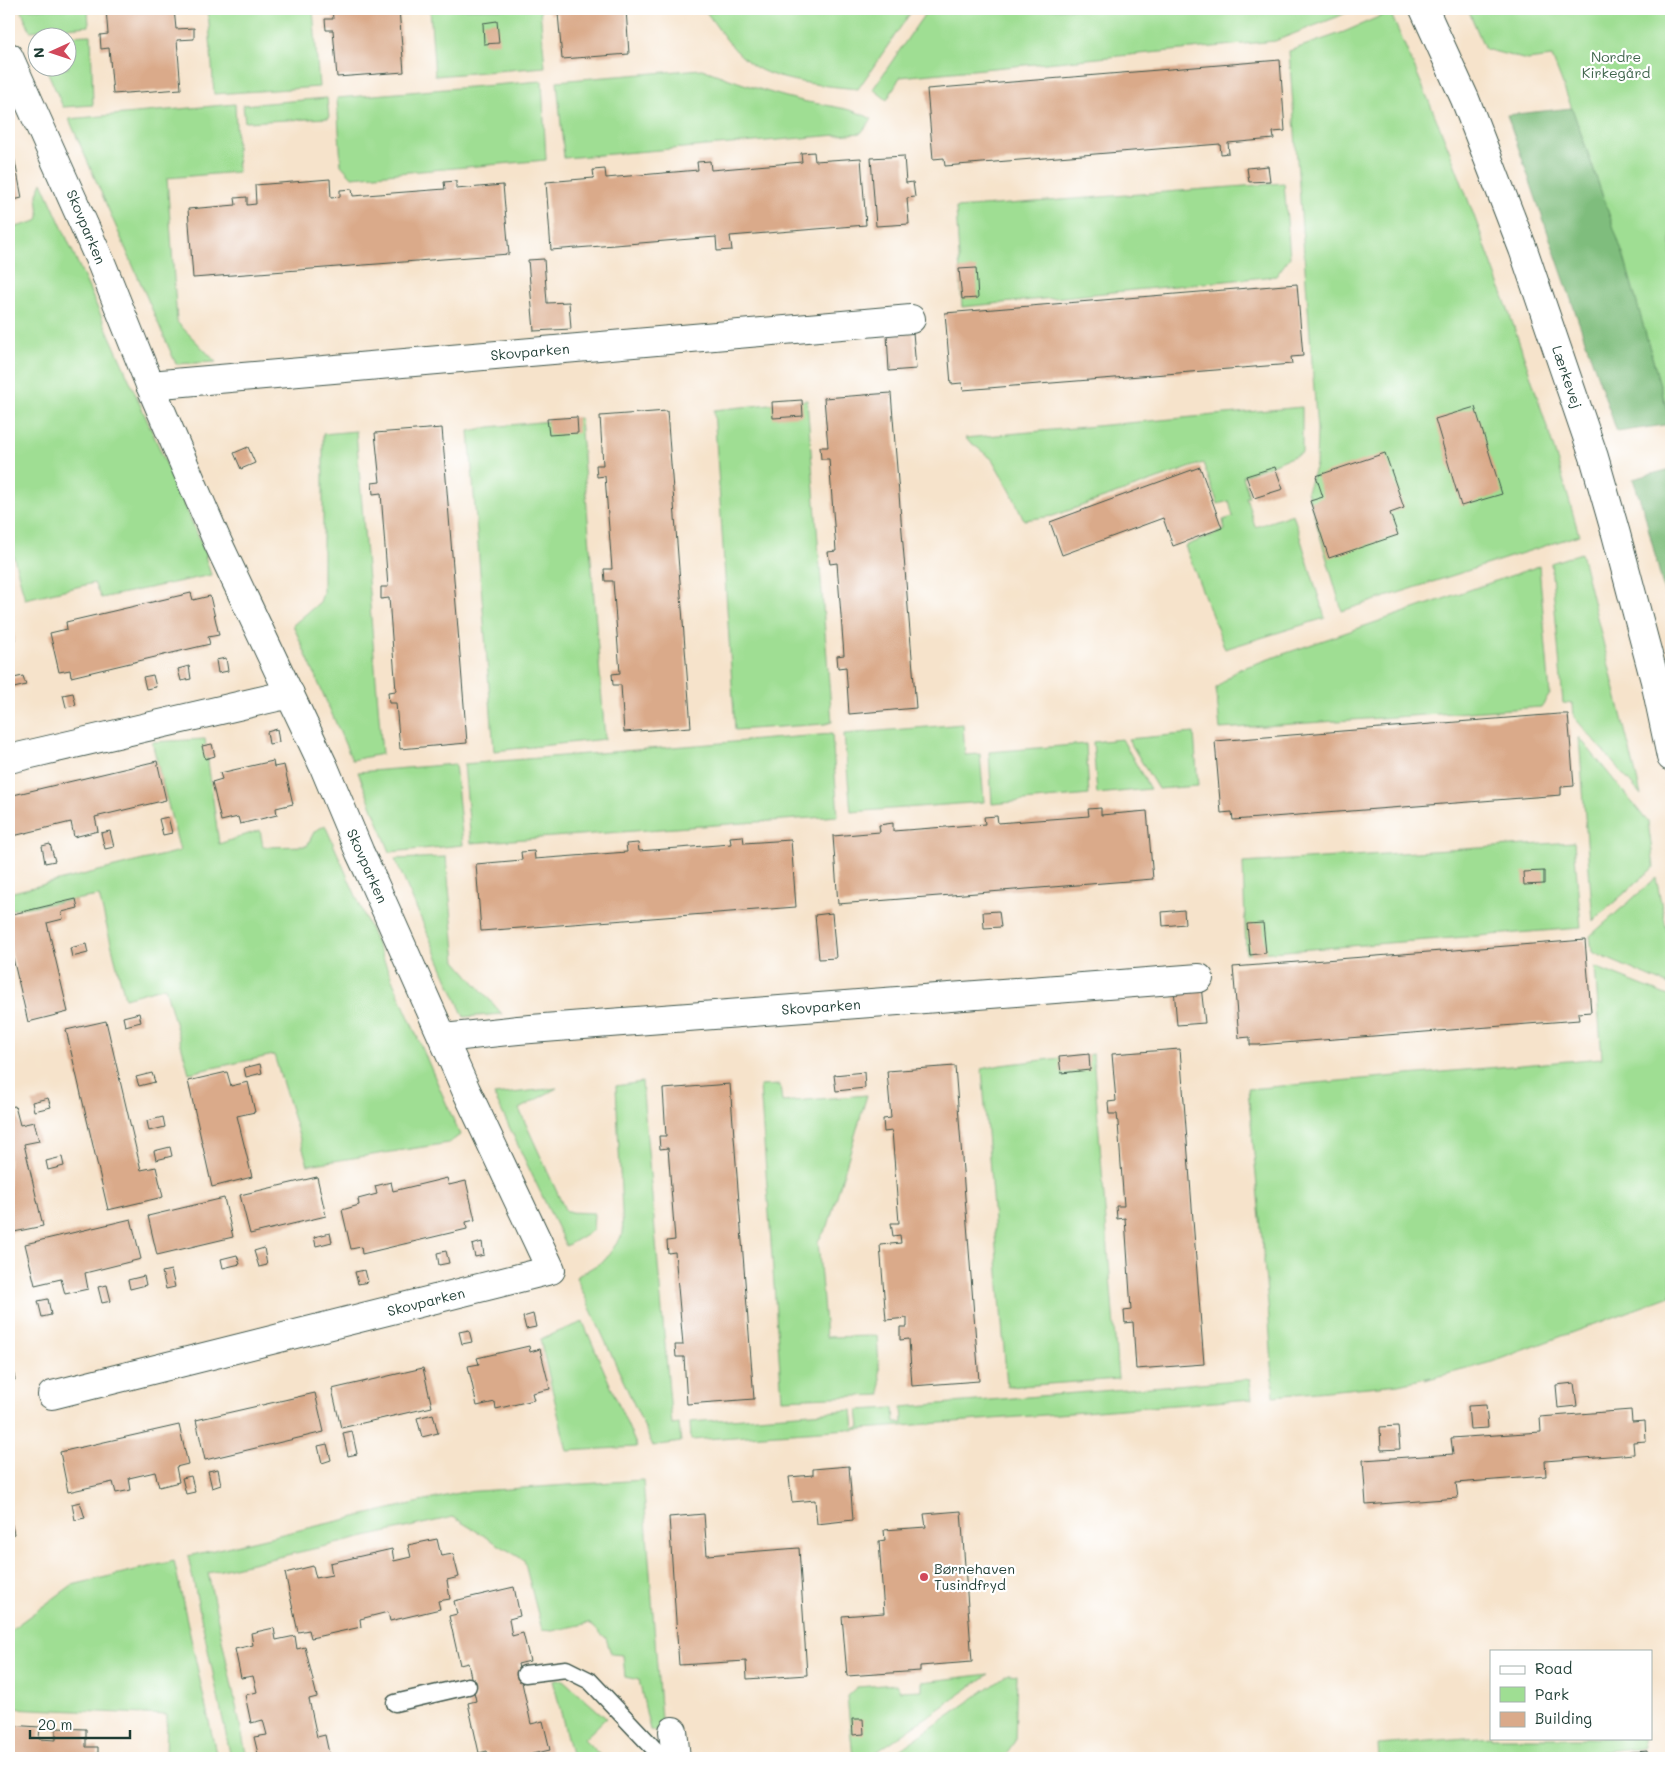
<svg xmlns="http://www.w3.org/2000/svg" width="1680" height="1767" font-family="Mali,sans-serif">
  <rect width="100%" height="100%" fill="#fff"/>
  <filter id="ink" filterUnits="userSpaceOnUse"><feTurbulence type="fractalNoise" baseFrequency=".02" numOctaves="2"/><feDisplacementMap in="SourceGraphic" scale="10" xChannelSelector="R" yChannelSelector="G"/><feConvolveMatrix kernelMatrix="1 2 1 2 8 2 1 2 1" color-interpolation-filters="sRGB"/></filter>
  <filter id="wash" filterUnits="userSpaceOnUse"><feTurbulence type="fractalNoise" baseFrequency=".0096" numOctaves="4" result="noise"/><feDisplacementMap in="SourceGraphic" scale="20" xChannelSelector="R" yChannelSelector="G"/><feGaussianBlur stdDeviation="1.12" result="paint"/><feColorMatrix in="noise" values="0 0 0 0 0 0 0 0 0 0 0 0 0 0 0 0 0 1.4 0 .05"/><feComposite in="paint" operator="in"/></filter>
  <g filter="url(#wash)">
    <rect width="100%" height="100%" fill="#f6e3cb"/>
    <g fill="#9fde93" stroke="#5f8e64">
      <path d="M21 9H88L89 26 30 31Z"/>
      <path d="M208 9H313L319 87 214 94Z"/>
      <path d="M430 9H540L545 67 435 76Z"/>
      <path d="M704 9H913L858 89C829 86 774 82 751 64 731 49 718 28 704 9Z"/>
      <path d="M928 9H1354L1337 17 1275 41 900 77 887 100 873 89Z"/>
      <path d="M1468 9H1671V424C1636 300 1600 177 1552 57L1527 60 1485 49Z"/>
      <path d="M1390 12C1417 73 1444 134 1467 197 1509 308 1547 420 1579 535L1342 611 1307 491 1316 465 1317 430 1289 51 1344 32Z"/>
      <path d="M91 35 93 105 63 107 46 68H68V38H38L37 48 33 37Z"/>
      <path d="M702 69C734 81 765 92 798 100 823 106 849 106 872 119L861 133 564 158 557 81Z"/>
      <path d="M542 81 546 160 352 177 341 165 337 98Z"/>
      <path d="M327 98 329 118 245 122 243 105Z"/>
      <path d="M235 104 238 172 167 178 177 322 216 362 176 364 69 119Z"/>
      <path d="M42 182 207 556H205L211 575 101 598 94 583 25 599 9 539V229L37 221 39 217 37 194Z"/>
      <path d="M1284 183 1290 257 1276 276 962 307 956 208Z"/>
      <path d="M807 400 832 722 825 724 735 730 714 410Z"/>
      <path d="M1302 407V453L1243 476 1249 497H1246L1255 527 1293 514 1325 618 1225 649 1185 546 1225 530 1223 520 1233 517 1229 501 1218 504 1203 463 1053 516 1024 520 1011 492 992 459 965 438Z"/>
      <path d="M580 418 605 739 494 751 469 431 490 427Z"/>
      <path d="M356 431 382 754 352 760 293 625 320 602 323 593V434Z"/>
      <path d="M1581 553 1641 795 1574 717 1573 704 1563 703 1551 563Z"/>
      <path d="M1539 566 1550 694 1541 707 1220 729 1216 688 1237 670Z"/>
      <path d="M963 724 965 755 980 754 984 802 851 812 844 734Z"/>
      <path d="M1194 733 1198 786 1158 789 1128 739Z"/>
      <path d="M832 734 838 816 471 843 464 764Z"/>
      <path d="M1579 737 1648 822 1654 867 1593 921Z"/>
      <path d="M205 739 219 844 260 830 263 847 307 846 314 832 325 825 460 1135 449 1143 308 1165 274 1055 189 1073 165 987 125 998 99 896 9 910V893L180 851 152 742Z"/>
      <path d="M1122 739 1150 789 1097 794 1093 742Z"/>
      <path d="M1086 744 1089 795 992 804 989 752Z"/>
      <path d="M455 764 463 845 390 852 358 772Z"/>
      <path d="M1574 842 1581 928 1246 954 1243 863Z"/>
      <path d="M446 857 456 961 502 1014 464 1017 395 859Z"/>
      <path d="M1656 878 1671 950V986L1592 952 1590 936Z"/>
      <path d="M1595 967 1671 997V1296L1489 1363 1425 1380 1431 1377 1399 1384 1274 1396 1268 1305 1248 1089 1602 1058Z"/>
      <path d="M1093 1054 1118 1379 1007 1387 982 1069 1001 1065Z"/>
      <path d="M642 1082 672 1425 679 1424 681 1442 653 1446 576 1277 605 1260 623 1234 616 1086Z"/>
      <path d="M780 1085 782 1102 867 1095 828 1226 818 1241 826 1337 877 1336 881 1395 782 1399 760 1086Z"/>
      <path d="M557 1088 519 1109 566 1212 594 1213 593 1230 566 1246 494 1095Z"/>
      <path d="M583 1322 637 1447 567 1451 540 1339Z"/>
      <path d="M1250 1379 1252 1399 850 1430 849 1429 691 1440 690 1422 852 1410 854 1428 860 1427 858 1410 894 1408 895 1423H903L902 1407Z"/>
      <path d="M643 1480 662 1733 650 1730 639 1680 625 1677 623 1655 611 1654 606 1638 589 1623 552 1631 542 1630 524 1560 453 1517 208 1573 247 1758H231L188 1556 463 1492Z"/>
      <path d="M174 1561 217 1758H166L167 1715 9 1708V1631L72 1585Z"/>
      <path d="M989 1674 868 1758H853L847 1696 857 1687 897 1684 900 1691 922 1690V1682Z"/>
      <path d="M1008 1674 1017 1675 1015 1741 1003 1758H888Z"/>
      <path d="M553 1680H563L606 1718 584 1739 603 1758H572Z"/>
      <path d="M1491 1736V1738H1643L1644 1747 1544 1758H1379L1378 1745Z"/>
    </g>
    <g fill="#7fbd7d" stroke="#4f7d58">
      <path d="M1572 108 1624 257 1671 424 1617 432 1507 115Z"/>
      <path d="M1671 469V619L1644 511 1633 479Z"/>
    </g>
    <g id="blocks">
      <g fill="#daaa8a">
        <path d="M106 9H174L176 29 194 28V39L177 40 181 89 113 94 109 48 101 49 100 35 108 34Z"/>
        <path d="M332 9H399L404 72 337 77 333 30H326L325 19H333Z"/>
        <path d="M550 9H626L629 54 562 59 558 13 550 14Z"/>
        <path d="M497 21 499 43 484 44 483 23Z"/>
        <path d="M1280 60 1285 131 1273 132 1274 139 1228 143 1229 153 1221 154 1220 144 945 166 944 158 933 159 927 89Z"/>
        <path d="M12 146 22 198 9 201V147Z"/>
        <path d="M814 152 815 161 861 158 866 225 730 236 732 250 717 251 716 237 551 250 546 182 594 178 593 170 605 169 606 178 698 170 697 162 710 161 711 170 802 162 801 153Z"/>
        <path d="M904 156 906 183 913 182 915 197 907 198 909 224 876 226 871 158Z"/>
        <path d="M1268 166 1270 181 1249 182 1247 168Z"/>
        <path d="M330 179 331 198 340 197V190L352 189 353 196 445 189 444 182 456 181V189L503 185 509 254 193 278 188 209 236 205 235 198 247 197V205L256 204 255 185Z"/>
        <path d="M544 259 547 303 569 302 571 329 534 331 528 260Z"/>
        <path d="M976 268 978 298 962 299 959 269Z"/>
        <path d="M1297 284 1303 356 1291 357 1292 364 963 390 962 383 951 384 945 313Z"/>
        <path d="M913 332 916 369 889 371 887 334Z"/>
        <path d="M891 393 916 708 849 714 846 667 838 668 837 656 844 655 837 563 830 564 828 552 836 551 829 459H821L820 447H828L824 398Z"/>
        <path d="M802 400 803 416 773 418 772 402Z"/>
        <path d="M1475 407 1502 494 1461 506 1435 419Z"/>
        <path d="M667 411 691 727 624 732 621 685H613L612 674 620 673 613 581H605L604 569H612L605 476 597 477 596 465H603L600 416Z"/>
        <path d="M577 417 578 433 549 435 547 419Z"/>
        <path d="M442 428 467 743 400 749 396 703H389L388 692 396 691 389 598 381 599V587H388L381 493 373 494 372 483 380 482 375 433Z"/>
        <path d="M248 447 255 463 241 469 234 453Z"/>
        <path d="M1385 453 1404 508 1390 513 1398 535 1329 558 1310 501 1323 497 1316 476Z"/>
        <path d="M1200 467 1222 528 1173 546 1163 518 1062 555 1050 522Z"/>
        <path d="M1275 467 1283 489 1254 498 1246 476Z"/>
        <path d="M191 593 193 600 210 596 219 635 208 637 210 644 71 677 70 670 59 672 50 633 67 629 66 622Z"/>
        <path d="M13 631 15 640 9 642V633Z"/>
        <path d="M226 658 228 671 218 673 216 660Z"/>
        <path d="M189 666 191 679 181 681 178 669Z"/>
        <path d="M153 675 156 687 146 689 143 677Z"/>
        <path d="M23 676 26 685 10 689 9 679Z"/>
        <path d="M73 693 76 705 66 707 63 695Z"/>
        <path d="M1559 714H1568L1574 786 1561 787V795L1233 820 1232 812 1221 813 1215 741Z"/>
        <path d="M277 729 279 742 269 744 267 732Z"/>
        <path d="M212 744 215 756 205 759 202 746Z"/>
        <path d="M157 761 166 800 95 817 98 831 74 837 71 822 9 837V796Z"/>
        <path d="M273 761 274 767 284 765 293 804 276 808 277 815 240 824 238 817 221 821 212 782 222 779 220 773Z"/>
        <path d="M1101 808V815L1147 811 1153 879 838 904 833 836 880 832 879 825 893 823V831L985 824 984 817 997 816 998 823 1089 816 1088 809Z"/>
        <path d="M168 817 172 833 163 835 159 819Z"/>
        <path d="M110 831 114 847 105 849 101 833Z"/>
        <path d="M743 836 744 843 791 840 796 907 481 931 476 864 522 860 521 852 534 851 535 859 627 852 626 844 638 843 639 851 731 844 730 837Z"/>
        <path d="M50 844 55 861 45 863 42 846Z"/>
        <path d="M1544 871V884L1524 885 1523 872Z"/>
        <path d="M76 899 78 908 62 912 63 919 47 923 68 1012 28 1022 9 941V915Z"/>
        <path d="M1184 910 1185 924 1163 926 1162 912Z"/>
        <path d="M999 911 1001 927 984 928 983 912Z"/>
        <path d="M832 913 836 958 819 959 815 915Z"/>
        <path d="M1263 923 1266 953 1250 955 1247 924Z"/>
        <path d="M1585 940 1591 1012 1578 1013 1579 1020 1258 1045H1250V1037L1239 1038 1233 967Z"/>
        <path d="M86 944 88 953 72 957 70 948Z"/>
        <path d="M1201 986 1205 1023 1177 1025 1174 988Z"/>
        <path d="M139 1013 141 1022 125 1026 123 1017Z"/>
        <path d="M106 1021 141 1170 156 1167 163 1197 108 1210 66 1030Z"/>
        <path d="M1180 1049 1204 1364 1136 1369 1133 1322 1125 1323 1124 1311 1131 1310 1125 1218 1117 1219 1116 1206H1124L1118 1123 1117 1114H1109L1108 1102 1116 1101 1112 1054Z"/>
        <path d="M1089 1054 1090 1070 1061 1073 1059 1057Z"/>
        <path d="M260 1064 262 1073 246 1077 244 1068Z"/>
        <path d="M955 1066 979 1381 912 1386 909 1339 900 1340V1327H907V1318L886 1320 880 1245 901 1243 900 1235 893 1236 891 1223H899L892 1131 884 1132 883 1119 891 1118 887 1071Z"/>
        <path d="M227 1072 231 1086 248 1082 255 1112 237 1116 252 1177 212 1187 188 1081Z"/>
        <path d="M864 1072 865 1088 836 1091 834 1075Z"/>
        <path d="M152 1073 155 1082 139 1086 136 1077Z"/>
        <path d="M730 1084 754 1399 687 1404 684 1357H676L675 1345H683L675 1252 668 1253 667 1241 675 1240 668 1148 660 1149 659 1136H666L663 1089Z"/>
        <path d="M48 1098 51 1107 34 1111 32 1102Z"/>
        <path d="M15 1106 20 1125 34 1122 39 1141 24 1144 43 1226 9 1233V1107Z"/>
        <path d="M163 1117 165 1127 149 1131 147 1121Z"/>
        <path d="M170 1147 172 1156 156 1160 154 1151Z"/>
        <path d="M62 1157 64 1166 48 1170 46 1161Z"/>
        <path d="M317 1177 326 1216 250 1234 240 1195Z"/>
        <path d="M447 1178 449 1185 466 1181 475 1220 466 1222 467 1229 362 1254 361 1247 351 1249 342 1210 359 1205 358 1199 377 1194 375 1186 391 1182 393 1191Z"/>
        <path d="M224 1198 233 1237 157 1255 148 1216Z"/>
        <path d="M131 1219 141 1259 85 1273 88 1289 65 1294 61 1279 35 1285 25 1244Z"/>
        <path d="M330 1233 332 1242 316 1246 314 1237Z"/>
        <path d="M482 1242 484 1255 475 1257 472 1245Z"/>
        <path d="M264 1248 267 1265 259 1267 254 1251Z"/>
        <path d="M446 1251 449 1263 439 1265 437 1253Z"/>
        <path d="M237 1255 240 1264 223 1268 221 1259Z"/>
        <path d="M171 1270 175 1287 166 1289 162 1272Z"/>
        <path d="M365 1270 368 1282 358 1284 355 1272Z"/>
        <path d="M144 1276 146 1285 130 1289 128 1280Z"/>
        <path d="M107 1285 111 1301 102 1303 98 1287Z"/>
        <path d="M48 1299 51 1315 42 1317 38 1301Z"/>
        <path d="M533 1314 536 1327 526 1329 523 1317Z"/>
        <path d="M469 1330 472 1342 462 1344 459 1332Z"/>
        <path d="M529 1346 530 1352 540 1349 550 1389 532 1393 534 1400 496 1409 495 1402 477 1406 468 1366 479 1364 477 1358Z"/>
        <path d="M9 1364H12L15 1380 9 1381Z"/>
        <path d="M423 1368 432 1407 341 1428 332 1389Z"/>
        <path d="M1574 1383 1577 1406 1558 1408 1556 1385Z"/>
        <path d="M315 1393 324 1432 205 1460 196 1420Z"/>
        <path d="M1486 1405 1488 1428 1470 1429 1468 1406Z"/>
        <path d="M1631 1410 1632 1422 1645 1421 1646 1441 1633 1442 1634 1454 1545 1461 1546 1476 1456 1483 1458 1498 1366 1505 1363 1460 1453 1454 1451 1438 1541 1432 1540 1417Z"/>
        <path d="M433 1414 438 1433 422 1437 417 1418Z"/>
        <path d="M179 1425 188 1464 176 1467 179 1482 159 1487 155 1472 129 1478 131 1490 116 1493 113 1482 68 1492 60 1452Z"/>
        <path d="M1398 1426 1400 1449 1381 1450 1380 1427Z"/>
        <path d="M352 1431 357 1454 348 1456 343 1433Z"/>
        <path d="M327 1444 331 1460 322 1463 318 1446Z"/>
        <path d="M849 1466 853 1520 817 1524 815 1500 792 1502 789 1477 813 1475V1469Z"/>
        <path d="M218 1469 221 1485 212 1488 208 1471Z"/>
        <path d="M191 1476 195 1492 186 1494 182 1478Z"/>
        <path d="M80 1502 85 1518 75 1520 72 1504Z"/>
        <path d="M961 1511 972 1662 920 1666V1671L847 1676 842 1616 884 1613 879 1541 885 1540 884 1530 926 1527 924 1514Z"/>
        <path d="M9 1513 14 1534 9 1536Z"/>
        <path d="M704 1514 707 1555 799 1548 807 1675 747 1679 746 1661 679 1665 669 1517Z"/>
        <path d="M437 1539 441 1556 453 1554 459 1577 447 1580 450 1599 438 1601 440 1609 390 1621 388 1612 360 1619 361 1627 311 1638 309 1630 298 1632 285 1573 313 1566 316 1578 332 1575 330 1563 392 1549 394 1561 411 1557 408 1545Z"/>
        <path d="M514 1587 520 1616 509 1619 512 1636 523 1633 530 1661 518 1664 531 1724 543 1721 550 1750 532 1754 533 1758H489L487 1751 479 1753 468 1703 476 1701 468 1663 460 1665 449 1616 457 1614 454 1601Z"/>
        <path d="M274 1628 276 1640 295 1636 297 1649 305 1647 317 1697 309 1699 317 1737 325 1735 330 1758H259L254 1737 267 1735 263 1720 251 1723 245 1695 257 1692 253 1676 241 1678 235 1649 253 1645 251 1633Z"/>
        <path d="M852 1719H863L864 1734 853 1735Z"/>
        <path d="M9 1725 40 1727 39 1739 56 1740V1728L86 1729V1747H98V1758H9Z"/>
        <path d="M1647 1751 1648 1758H1571L1570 1757Z"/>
      </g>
    </g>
  </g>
  <g filter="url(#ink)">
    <use href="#blocks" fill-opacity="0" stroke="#3f564b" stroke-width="1"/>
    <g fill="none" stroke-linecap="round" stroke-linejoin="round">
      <defs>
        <g id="service">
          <path d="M525 1674 566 1669 590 1681 663 1758"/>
          <path d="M395 1703 468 1686"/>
        </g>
        <g id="minor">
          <path d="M9 57 102 265 150 385 218 543 324 767 360 853 369 872 466 1090 551 1270 52 1395"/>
          <path d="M150 385 911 319"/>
          <path d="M9 759 290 694"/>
          <path d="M444 1038 518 1030 1199 978"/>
          <path d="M673 1731 676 1758"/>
        </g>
        <path id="tertiary" d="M1424 9 1465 99 1523 249 1594 457 1616 534 1655 681 1671 757"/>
      </defs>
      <use href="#service" stroke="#3f564b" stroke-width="19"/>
      <use href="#minor" stroke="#3f564b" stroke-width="30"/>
      <use href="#tertiary" stroke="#3f564b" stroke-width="30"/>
      <use href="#service" stroke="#fff" stroke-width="16"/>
      <use href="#minor" stroke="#fff" stroke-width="28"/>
      <use href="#tertiary" stroke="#fff" stroke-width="28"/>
    </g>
  </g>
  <circle fill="#d1495b" stroke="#fff" stroke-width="2" cx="924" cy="1577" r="5"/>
  <g text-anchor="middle" stroke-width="4.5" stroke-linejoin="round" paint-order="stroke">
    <g font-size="14" fill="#3f654c" stroke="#fff">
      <text x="1616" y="62">Nordre<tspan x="1616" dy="16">Kirkegård</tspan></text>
    </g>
    <g font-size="14" fill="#1f3d34" stroke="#fff">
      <text transform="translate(86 227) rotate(67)" y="5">Skovparken</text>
      <text transform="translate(530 352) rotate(-5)" y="5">Skovparken</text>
      <text transform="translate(1567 377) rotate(71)" y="5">Lærkevej</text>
      <text transform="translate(367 866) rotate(66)" y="5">Skovparken</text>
      <text transform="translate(821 1007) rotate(-4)" y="5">Skovparken</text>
      <text transform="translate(426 1302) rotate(-14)" y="5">Skovparken</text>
    </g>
    <g font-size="14" fill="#1f3d34" stroke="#fff" text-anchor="start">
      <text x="934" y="1574">Børnehaven<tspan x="934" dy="16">Tusindfryd</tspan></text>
    </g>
  </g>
  <rect width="1680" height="1767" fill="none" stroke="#fff" stroke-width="30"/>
  <rect x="1490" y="1650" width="162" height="90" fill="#ffffff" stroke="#a5b1ae"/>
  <rect x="1500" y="1666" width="25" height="8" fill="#ffffff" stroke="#a5b1ae"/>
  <text x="1535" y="1674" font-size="15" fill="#1f3d34">Road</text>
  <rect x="1500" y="1687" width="25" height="15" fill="#9fde93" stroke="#a5b1ae"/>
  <text x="1535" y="1700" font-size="15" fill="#1f3d34">Park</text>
  <rect x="1500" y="1712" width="25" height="15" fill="#daaa8a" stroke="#a5b1ae"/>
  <text x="1535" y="1724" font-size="15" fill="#1f3d34">Building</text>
  <g transform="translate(52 52) rotate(267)"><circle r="24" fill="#ffffff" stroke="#a5b1ae"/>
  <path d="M0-4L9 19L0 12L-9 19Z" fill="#d1495b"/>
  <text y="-8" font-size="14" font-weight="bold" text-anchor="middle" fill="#1f3d34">N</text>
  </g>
  <path d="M30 1730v8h100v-8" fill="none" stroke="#1f3d34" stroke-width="2.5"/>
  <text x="38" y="1730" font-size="15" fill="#1f3d34" stroke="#ffffff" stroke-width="4" paint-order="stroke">20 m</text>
</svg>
